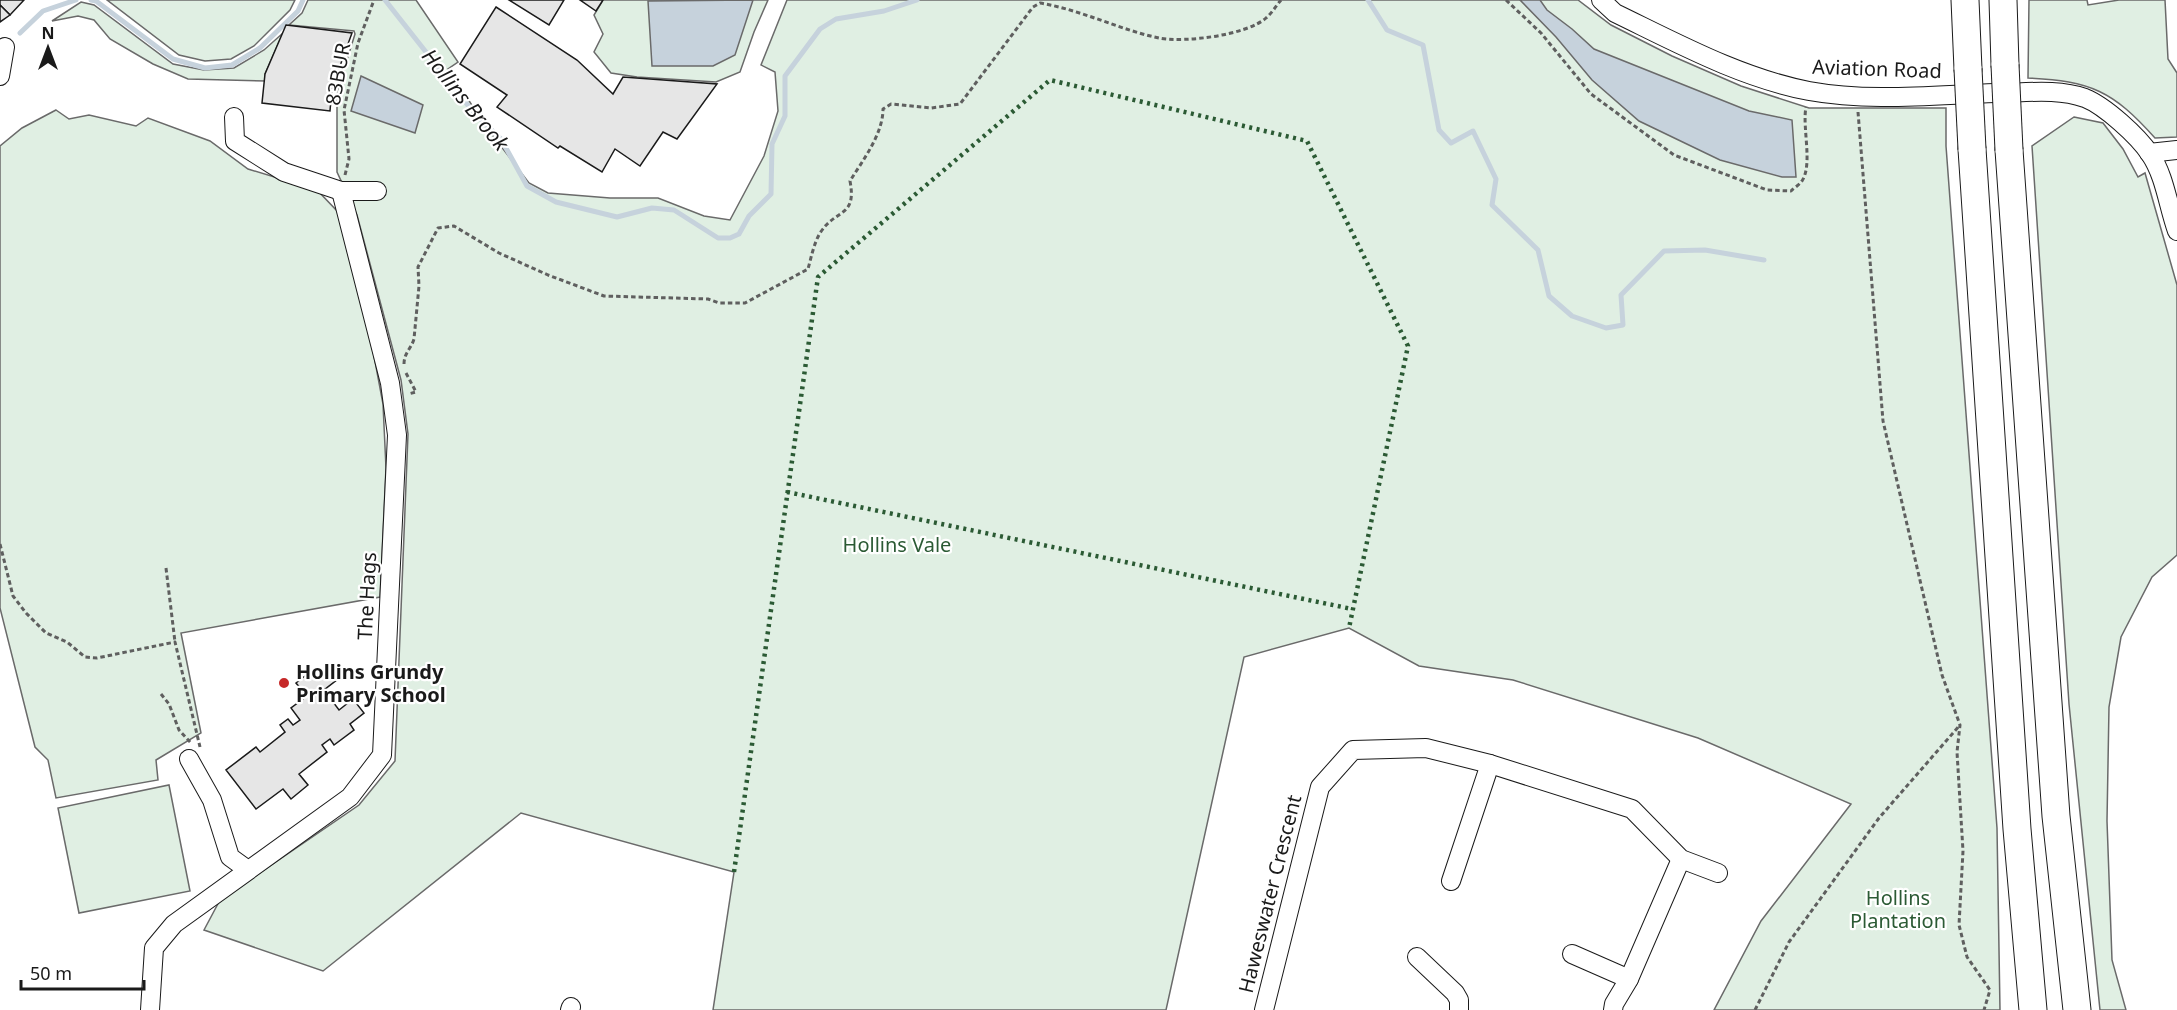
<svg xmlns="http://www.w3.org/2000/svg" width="2177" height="1010" font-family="'Noto Sans',sans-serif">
  <rect width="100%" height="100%" fill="#fff"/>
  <g fill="#e0efe3" stroke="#6a6a6a" stroke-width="1.5">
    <path d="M107 0H295L290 10 254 46 231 59 205 61 179 55Z"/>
    <path d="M308 0H416L458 62 448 69 487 128 529 183 548 193 610 198H658L704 216 730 220 764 156 778 111 775 72 761 65 787 0H1578L1611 25 1672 56 1741 86 1809 108H1946V146L1997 828 2000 1010H1714L1761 921 1851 804 1698 738 1513 680 1419 666 1349 628 1244 657 1166 1010H713L734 872 521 813 323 971 204 930 220 900 359 805 395 761 408 434 401 380 357 215 337 172V92L355 34 354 31 289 25 302 13Z"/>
    <path d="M603 0H768L754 32 740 72 716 82 637 77 611 73 594 52 603 34 594 15Z"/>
    <path d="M2029 0H2087L2088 5 2119 0H2165L2168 59 2177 73V137L2155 138C2113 91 2091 81 2028 78Z"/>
    <path d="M81 2 94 5 173 64 204 70 234 68 264 50 283 33 265 74 266 81 188 79 153 64 110 39 94 20 78 16 52 21Z"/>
    <path d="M56 110 69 119 89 115 136 126 148 118 210 141 248 169 317 190 338 212 368 324 383 404 386 468 380 597 181 633 201 733 156 760 158 780 56 798 48 760 35 747 0 608V146L22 128Z"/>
    <path d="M2074 117 2103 123 2123 149 2138 177 2145 173 2177 285V555L2152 577 2121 637 2109 707 2107 821 2112 960 2126 1010H2100L2069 704 2032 146Z"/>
    <path d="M169 785 190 891 79 913 58 808Z"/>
  </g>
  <g fill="#c6d2dc" stroke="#6a6a6a" stroke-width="1.5">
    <path d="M753 0 735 55 713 66H652L648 1Z"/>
    <path d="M1520 0H1540L1547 10 1572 29 1594 49 1749 111 1792 120 1796 177H1782L1720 160 1639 121 1592 80 1556 37Z"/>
    <path d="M361 76 423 105 415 133 351 111Z"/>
  </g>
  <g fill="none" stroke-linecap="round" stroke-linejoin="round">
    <g stroke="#c6d2dc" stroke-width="5">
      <path d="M91 0 96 1 173 59 205 68 232 65 260 48 298 11 303 0"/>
      <path d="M385 0 474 113 501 139 527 186 556 202 617 217 652 208 674 210 718 238H730L739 234 749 216 771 194 772 144 785 116V76L820 29 836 19 884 11 917 0"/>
      <path d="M1368 0 1387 30 1423 45 1439 130 1451 143 1473 131 1496 179 1492 205 1538 250 1549 296 1572 316 1606 328 1623 325 1621 295 1664 251 1705 250 1764 260"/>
      <path d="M20 33 43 11 76 0"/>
    </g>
  </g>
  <g fill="#e6e6e6" stroke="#1a1a1a" stroke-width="1.5">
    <path d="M0 0H24L10 15 0 5Z"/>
    <path d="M509 0H564L549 25Z"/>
    <path d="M580 0H603L596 11Z"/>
    <path d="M0 5 10 15 0 22Z"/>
    <path d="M496 7 577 60 613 94 623 77 717 84 677 139 663 132 640 166 615 149 602 172 560 146 558 148 497 107 507 95 460 64Z"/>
    <path d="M286 25 352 33 332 88 330 111 262 103 265 74Z"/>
    <path d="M328 666 338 679 324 690 339 710 353 699 364 713 350 724 354 730 334 745 330 739 322 745 327 752 299 774 308 785 291 799 283 789 256 809 226 770 256 747 260 752 285 732 280 725 288 719 293 725 300 720 291 708 307 696 296 683 310 672 314 678Z"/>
  </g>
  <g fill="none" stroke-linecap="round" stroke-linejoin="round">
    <defs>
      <g id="minor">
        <path d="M1601 0 1615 13C1677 43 1741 78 1809 91 1869 102 1934 95 1995 93 2024 93 2057 88 2085 98 2105 106 2138 136 2150 154 2165 176 2168 206 2177 231"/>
        <path d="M0 76 5 47"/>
        <path d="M234 117 235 141 284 172 341 191H377"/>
        <path d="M2149 153 2177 150"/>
        <path d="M189 759 212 800 230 857 248 870"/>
        <path d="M1451 881 1490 764"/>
        <path d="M1572 954 1629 979"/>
        <path d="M1417 957 1455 993 1459 1000V1010"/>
        <path d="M150 1010 154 948 174 924 350 797 382 755 397 435 390 383 341 191"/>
        <path d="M570 1010 571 1007"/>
        <path d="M1264 1010 1320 787 1353 750 1426 748 1490 764 1632 809 1681 859 1718 873"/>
        <path d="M1613 1010 1614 1004 1629 979 1681 859"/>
      </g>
      <g id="highway">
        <path d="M1965 0 1968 69"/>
        <path d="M2003 0 2005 65"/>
        <path d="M1972 149 2017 829 2033 1010"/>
        <path d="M2009 150 2056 816 2077 1010"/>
      </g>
    </defs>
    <use href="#minor" stroke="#1a1a1a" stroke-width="20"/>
    <use href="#highway" stroke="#1a1a1a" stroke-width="29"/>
    <g stroke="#5f5f5f" stroke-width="3" stroke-dasharray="4.5 3" stroke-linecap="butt">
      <path d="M1506 0 1541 33 1591 94 1674 155 1767 190 1791 191C1794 188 1799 185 1802 181 1813 164 1802 128 1806 107"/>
      <path d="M1858 112 1883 421 1942 675 1960 725 1957 752 1963 851 1959 925 1967 957 1990 990 1984 1010"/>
      <path d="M345 175 349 159 344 110 358 43 374 0"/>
      <path d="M404 364C404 353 411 349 414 339L419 286 418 267 438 228 454 226 499 253 548 275 604 296 708 299 719 303H745L808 269C811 258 814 243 820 233 836 208 857 218 850 181 863 160 883 134 883 109L891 104 931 108 960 104 1033 7 1040 3C1082 10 1120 30 1159 38 1185 43 1247 35 1266 18 1272 13 1276 6 1281 0"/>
      <path d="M406 373 416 392 408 394"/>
      <path d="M0 544 13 596 26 613 46 633 67 642 85 657 97 658 175 642 200 747"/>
      <path d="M166 568 175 642"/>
      <path d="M161 694 169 704 179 730 191 743"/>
      <path d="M1755 1010 1789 942 1879 818 1960 725"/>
    </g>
    <use href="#minor" stroke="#fff" stroke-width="18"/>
    <use href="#highway" stroke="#fff" stroke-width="27"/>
    <defs>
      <g id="highway-bridge">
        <path d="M2005 65 2009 150"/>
        <path d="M1968 69 1972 149"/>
      </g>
    </defs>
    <use href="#highway-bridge" stroke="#1a1a1a" stroke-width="29" stroke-linecap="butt"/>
    <use href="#highway-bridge" stroke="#fff" stroke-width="27"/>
    <g stroke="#2b5a34" stroke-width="4.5" stroke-dasharray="3 4.5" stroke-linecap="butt">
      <path d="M787 492 1352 609"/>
      <path d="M734 872 818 277 1050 80 1307 141 1408 346 1349 628"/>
    </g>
  </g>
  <circle fill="#c62828" stroke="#fff" stroke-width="2" cx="284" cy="683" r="6"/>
  <g text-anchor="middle" stroke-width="4.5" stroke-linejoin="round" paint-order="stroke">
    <g font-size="20" fill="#1a1a1a" stroke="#fff">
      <text transform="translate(1877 69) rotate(2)" y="7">Aviation Road</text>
      <text transform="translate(338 74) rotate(-80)" y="7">83BUR</text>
      <text transform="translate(367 596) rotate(-87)" y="7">The Hags</text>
      <text transform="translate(1270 894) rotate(-76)" y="7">Haweswater Crescent</text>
    </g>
    <g font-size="20" fill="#2b5a34" stroke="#fff">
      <text x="897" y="552">Hollins Vale</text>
      <text x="1898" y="905">Hollins<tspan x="1898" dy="23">Plantation</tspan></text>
    </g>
    <g font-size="20" font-weight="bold" fill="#1a1a1a" stroke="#fff" text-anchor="start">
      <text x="296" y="679">Hollins Grundy<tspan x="296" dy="23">Primary School</tspan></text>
    </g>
    <g font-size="21" font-style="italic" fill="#1a1a1a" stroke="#fff">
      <text transform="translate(465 100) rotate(51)" y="7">Hollins Brook</text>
    </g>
  </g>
  <g transform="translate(48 48)" stroke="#ffffff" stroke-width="4.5" paint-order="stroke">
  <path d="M0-4.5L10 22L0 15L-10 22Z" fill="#1a1a1a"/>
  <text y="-9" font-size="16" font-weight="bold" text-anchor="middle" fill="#1a1a1a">N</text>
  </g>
  <path d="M21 980v9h123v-9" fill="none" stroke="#1a1a1a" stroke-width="3"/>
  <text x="30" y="980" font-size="18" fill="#1a1a1a" stroke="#ffffff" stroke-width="4.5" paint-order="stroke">50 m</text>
</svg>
